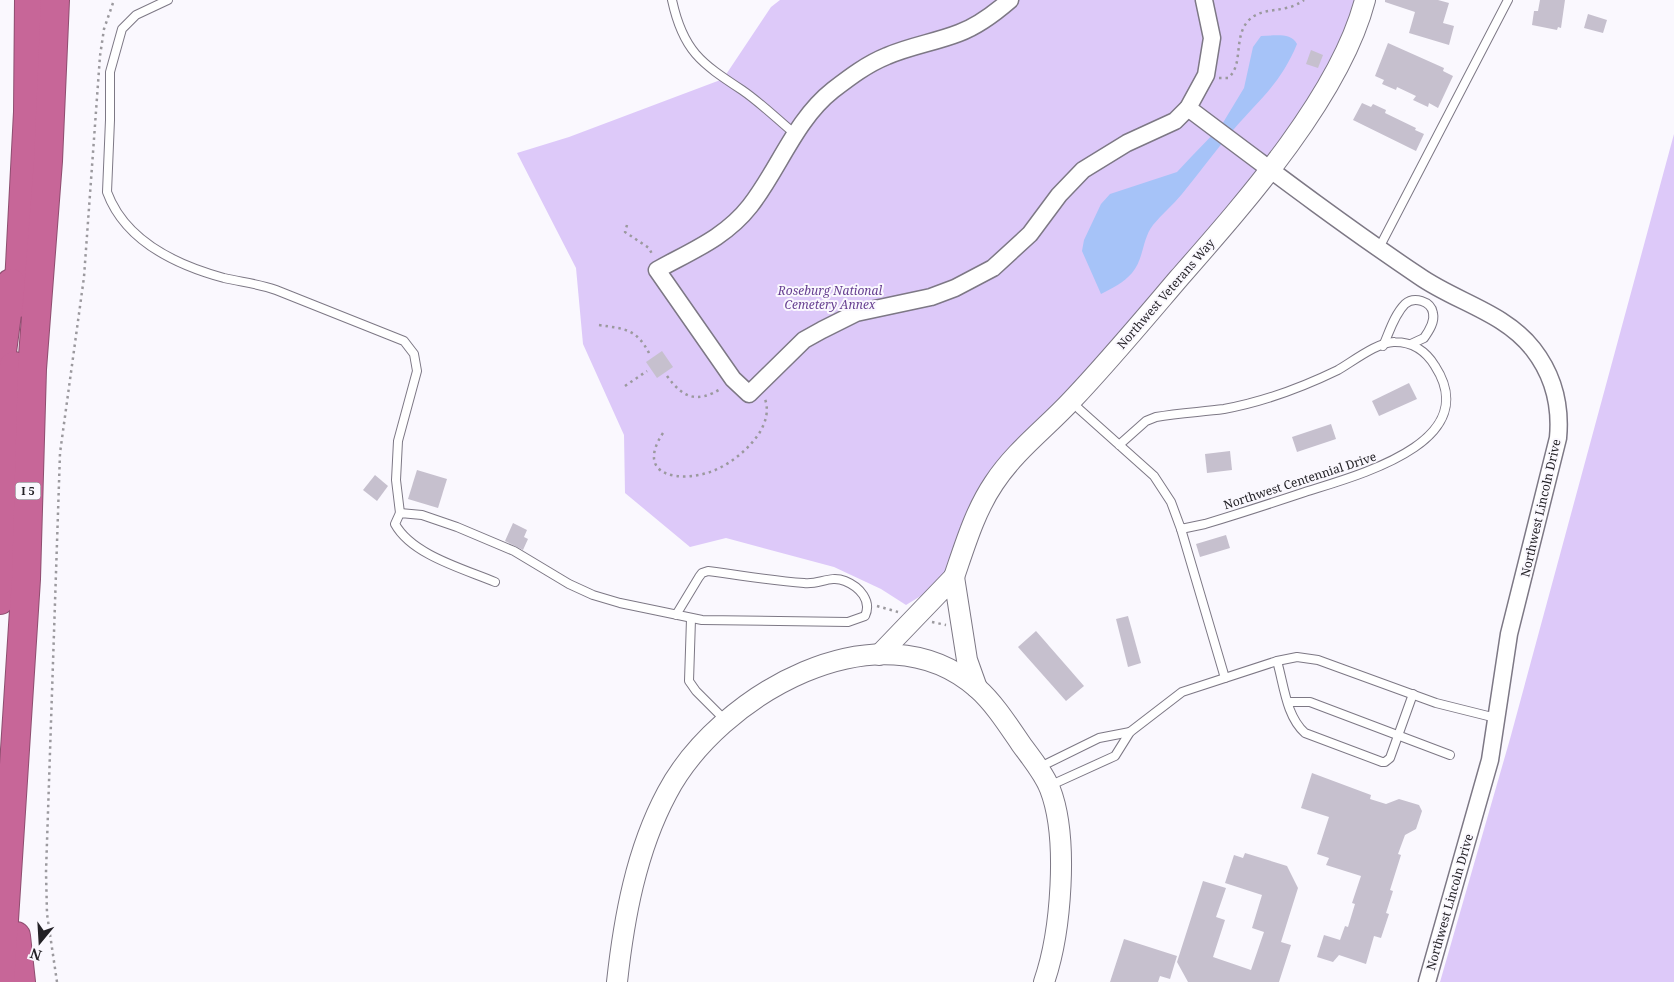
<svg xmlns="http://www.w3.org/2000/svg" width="1674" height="982" font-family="'Noto Serif',serif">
  <rect width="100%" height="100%" fill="#faf8fe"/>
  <g fill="#ddc9f9">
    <path d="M780 0H1362L1293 136 1013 458 937 586 906 605 881 589 834 567 726 538 690 547 625 493 624 435 583 344 576 268 517 153 569 137 723 79 771 7Z"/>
    <path d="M1674 134V982H1440L1510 739Z"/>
  </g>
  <path fill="#a6c3f8" d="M1261 36C1273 36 1291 32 1297 44 1281 83 1260 99 1234 129 1216 150 1199 173 1182 194 1173 205 1162 214 1153 225 1142 239 1144 259 1132 273 1123 283 1113 288 1101 294L1082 251 1084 240 1101 204 1110 194 1177 172 1192 156 1221 126 1244 88 1253 47Z"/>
  <g fill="#c6c0ce">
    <path d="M1385 0H1438L1449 3 1443 23 1454 26 1449 45 1409 33 1415 12 1385 2Z"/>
    <path d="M1540 0H1565L1561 28 1558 27 1557 30 1532 25 1534 11H1538Z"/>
    <path d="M1588 14 1607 20 1603 33 1584 28Z"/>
    <path d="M1388 43 1444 68 1443 71 1453 76 1438 108 1429 103 1428 107 1413 100 1416 96 1397 87 1396 90 1382 84 1384 80 1375 76Z"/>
    <path d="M1311 50 1323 55 1318 68 1306 64Z"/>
    <path d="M1362 103 1371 107 1373 104 1386 110 1385 113 1416 128 1415 130 1424 134 1416 151 1353 120Z"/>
    <path d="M662 351 673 367 657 378 646 362Z"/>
    <path d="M1409 383 1417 399 1379 416 1372 401Z"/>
    <path d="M1331 424 1336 439 1297 452 1292 437Z"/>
    <path d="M1230 451 1232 470 1207 473 1205 454Z"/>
    <path d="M417 470 447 479 438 508 408 499Z"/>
    <path d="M375 475 388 486 377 501 363 490Z"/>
    <path d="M513 523 527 530 524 537 528 539 523 550 505 541Z"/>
    <path d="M1226 535 1230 548 1200 557 1196 544Z"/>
    <path d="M1128 616 1141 663 1128 667 1116 619Z"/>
    <path d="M1036 631 1084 686 1066 701 1018 647Z"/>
    <path d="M1312 773 1371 795 1370 799 1386 804 1399 799 1419 805 1422 811 1416 829 1405 835 1398 854 1401 855 1390 890 1393 891 1386 913 1389 914 1381 938 1374 936 1366 964 1339 955 1333 962 1317 957 1324 935 1340 940 1345 926 1348 927 1355 904 1352 903 1361 876 1326 865 1329 858 1317 854 1329 817 1301 808Z"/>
    <path d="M1245 853 1287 866 1298 888 1281 942 1291 945 1279 982H1188L1177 962 1203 881 1226 888 1216 917 1225 920 1213 957 1251 970 1264 932 1252 928 1262 895 1225 883 1234 855 1243 858Z"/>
    <path d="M1124 939 1177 956 1170 979 1160 976 1158 982H1110Z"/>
  </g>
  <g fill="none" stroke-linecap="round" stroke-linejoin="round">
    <defs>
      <g id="service">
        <path d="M168 0 136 15 122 29 110 72V120L107 192C125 241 176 265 224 278 241 282 260 284 276 290 319 307 362 324 404 341L414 354 417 371 398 441 396 480 400 513"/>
        <path d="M672 0C683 51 701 63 742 90 761 103 778 120 795 134"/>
        <path d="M1379 248 1508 0"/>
        <path d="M1383 346C1389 333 1394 315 1405 304 1414 296 1431 301 1433 313 1435 322 1429 331 1424 338L1411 344"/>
        <path d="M1073 402 1079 409 1154 476 1171 502 1181 529 1205 524C1238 514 1272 503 1305 492 1355 476 1485 443 1435 366 1426 351 1412 342 1395 342 1379 341 1352 362 1338 370 1303 387 1262 402 1224 409 1201 412 1179 413 1156 417L1146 421 1119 445"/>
        <path d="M1181 529 1225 678"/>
        <path d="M495 582C464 569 412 555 395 524L400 513 422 515 457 527 514 551 569 584 593 595 620 603 702 620 848 622 865 616C872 601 860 587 845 581 830 575 819 585 804 583 772 581 740 575 708 571L702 573 699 577 676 615"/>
        <path d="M691 619 689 681 696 691 725 720"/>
        <path d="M1277 661C1284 685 1286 716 1305 733L1382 762H1385L1390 758 1413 694"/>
        <path d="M1288 702H1310L1450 755"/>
        <path d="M1040 767 1099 738 1130 732"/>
        <path d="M1049 786 1115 756 1130 732 1182 692 1277 661 1297 657 1318 660 1436 703 1496 718"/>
      </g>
      <g id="minor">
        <path d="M1010 0C995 13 978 26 959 33 936 42 910 46 887 56 867 64 850 77 833 90 795 120 779 169 750 206 725 238 691 251 657 270L733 379 749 394 804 340 822 330 856 313 931 297 955 288 993 268 1030 234 1059 195 1083 170 1127 143 1175 121 1188 108 1206 75 1212 38 1204 0"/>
        <path d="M1188 108C1264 165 1340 223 1419 276 1456 302 1504 312 1533 349 1554 376 1561 406 1558 438L1509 634 1490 760 1427 982"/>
      </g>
      <g id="tertiary">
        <path d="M954 577C965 545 975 511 994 483 1015 451 1046 428 1072 400 1109 361 1144 319 1179 278 1244 204 1340 96 1365 0"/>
        <path d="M879 655 954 577 967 660 977 688"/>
        <path d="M617 982C624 918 636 851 667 793 718 696 879 602 977 688 994 703 1008 725 1021 744 1031 758 1044 773 1050 789 1069 838 1061 933 1044 982"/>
      </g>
      <g id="motorway">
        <path d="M18 303 28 112 29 0"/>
        <path d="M0 367 11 283"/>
        <path d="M0 600 14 366"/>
        <path d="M16 936 21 982"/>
        <path d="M0 982 26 579 32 369 48 161 55 0"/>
      </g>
    </defs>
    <use href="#service" stroke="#7d7885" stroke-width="10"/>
    <use href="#minor" stroke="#7d7885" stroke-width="19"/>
    <use href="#tertiary" stroke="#7d7885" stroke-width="22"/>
    <use href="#motorway" stroke="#8e4e70" stroke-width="30"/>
    <g stroke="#9b999e" stroke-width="2.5" stroke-dasharray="2.5 4" stroke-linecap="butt">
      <path d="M1219 78H1228C1244 65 1233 38 1248 21 1263 5 1284 15 1304 0"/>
      <path d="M627 225 625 232 649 248 653 256"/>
      <path d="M599 325C624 329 636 328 649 353"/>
      <path d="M667 376C683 398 697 404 722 388"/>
      <path d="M625 386 647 371"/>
      <path d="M663 433C634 477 681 483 713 471 732 463 749 449 760 432 766 421 769 411 765 399"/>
      <path d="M877 606 898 612"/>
      <path d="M932 622 946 625"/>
      <path d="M57 982 47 914 46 872 60 453 84 277 100 56 104 29 114 0"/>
    </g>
    <use href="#service" stroke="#fff" stroke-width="8"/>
    <use href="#minor" stroke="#fff" stroke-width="16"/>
    <use href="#tertiary" stroke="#fff" stroke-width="20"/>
    <use href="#motorway" stroke="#c76698" stroke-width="28"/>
  </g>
  <g text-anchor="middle" stroke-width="4" stroke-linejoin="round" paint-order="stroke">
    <rect fill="#faf8fe" stroke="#646267" stroke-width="1" x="15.5" y="482.5" width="25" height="17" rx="4"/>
    <g font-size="11" font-weight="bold" fill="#232126">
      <text x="28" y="495">I 5</text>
    </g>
    <g font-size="12" font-style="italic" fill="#663f90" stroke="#faf8fe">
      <text x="830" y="295">Roseburg National<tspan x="830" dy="14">Cemetery Annex</tspan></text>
    </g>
    <g font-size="12" fill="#232126" stroke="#faf8fe">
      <text transform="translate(1166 294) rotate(-49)" y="4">Northwest Veterans Way</text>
      <text transform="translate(1300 481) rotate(-18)" y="4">Northwest Centennial Drive</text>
      <text transform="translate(1541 508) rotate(-77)" y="4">Northwest Lincoln Drive</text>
      <text transform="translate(1450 902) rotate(-74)" y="4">Northwest Lincoln Drive</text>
    </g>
  </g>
  <g transform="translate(40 942) rotate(198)" stroke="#faf8fe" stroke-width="4" paint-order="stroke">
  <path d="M0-4L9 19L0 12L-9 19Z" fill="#232126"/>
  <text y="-8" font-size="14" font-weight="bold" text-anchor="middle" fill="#232126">N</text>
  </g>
</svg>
